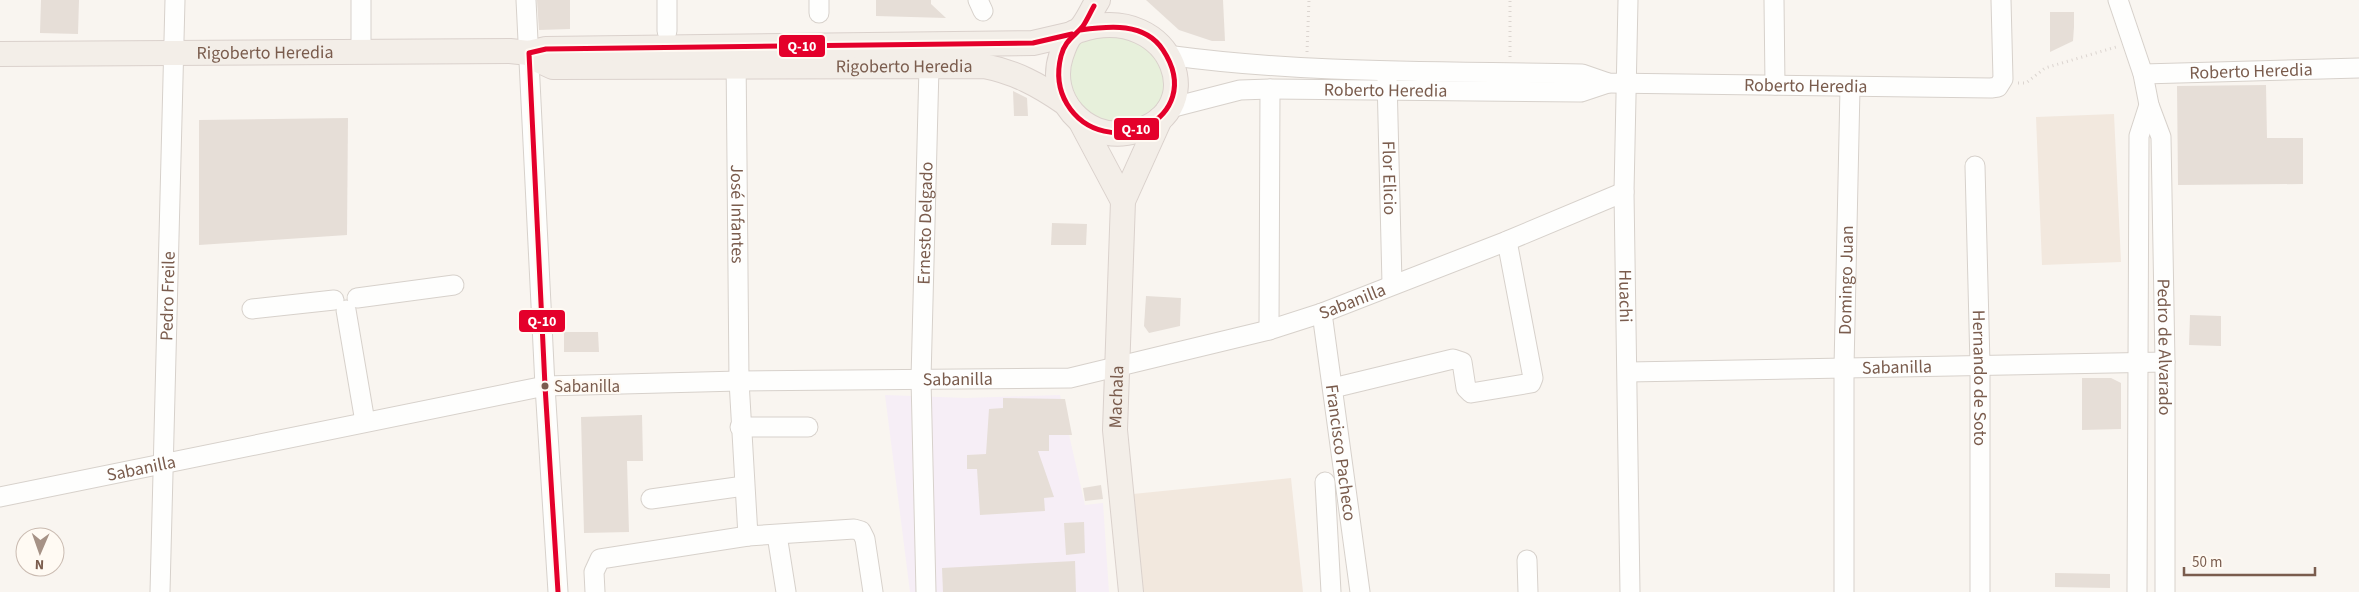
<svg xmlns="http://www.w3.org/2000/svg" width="2359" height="592" font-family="'Source Sans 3',sans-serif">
  <rect width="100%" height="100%" fill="#f9f5f0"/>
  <g fill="#f2e8de">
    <path d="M2114 114 2121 262 2042 265 2036 117Z"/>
    <path d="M1291 478 1303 592H1143L1133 494Z"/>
  </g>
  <path fill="#f6eef6" d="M885 395 966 398 1060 395 1085 505 1103 503 1109 592H910Z"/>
  <path fill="#e7f0db" d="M1128 24 1170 74 1159 106 1131 126 1097 124 1065 85 1069 51 1080 38Z"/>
  <g fill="#e6ded7">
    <path d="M41 0H79L78 34 40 33Z"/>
    <path d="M537 0H570V29L539 30Z"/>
    <path d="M876 0H931V4L946 18 876 16Z"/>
    <path d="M1146 0H1223L1225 41H1212L1179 30Z"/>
    <path d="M2050 12H2074V27L2073 41 2050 52Z"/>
    <path d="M2266 85 2267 138H2303V184L2178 185 2177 86Z"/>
    <path d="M1013 91 1027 98 1028 116H1014Z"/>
    <path d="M348 118 347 235 199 245V120Z"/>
    <path d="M1052 223 1087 224 1086 245H1051Z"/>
    <path d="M1146 296 1181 298 1180 326 1149 333 1144 326Z"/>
    <path d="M2190 315 2221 316V346L2189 345Z"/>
    <path d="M564 332H598L599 352H564Z"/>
    <path d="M2082 378H2111L2121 383V429L2082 430Z"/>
    <path d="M1003 398 1065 399 1072 435H1049V451H1038L1054 497 1044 498 1045 511 980 515 977 469H967V455L986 454 989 409 1003 408Z"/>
    <path d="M642 415 643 461H627L629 532 584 533 581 417Z"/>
    <path d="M1101 485 1103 499 1085 501 1083 488Z"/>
    <path d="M1084 522 1085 553 1066 555 1064 523Z"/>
    <path d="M1075 561 1076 592H943L942 568Z"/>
    <path d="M2055 573 2110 574V588L2055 587Z"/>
  </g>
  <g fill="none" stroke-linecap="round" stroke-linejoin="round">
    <defs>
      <g id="minor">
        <path d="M526 0 545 386 558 592"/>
        <path d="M819 0V13"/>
        <path d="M978 0 983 11"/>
        <path id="s1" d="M1628 0 1624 192 1630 592"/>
        <path d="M1774 0 1775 85"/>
        <path id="s2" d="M2118 0 2143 74 2149 105 2161 137 2165 362V592"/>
        <path d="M667 31V0"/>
        <path d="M361 52V0"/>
        <path id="s3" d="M736 53 739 381 748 536 854 529 861 531 865 539 873 592"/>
        <path id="s4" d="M1174 56C1309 74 1446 71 1582 74L1608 83 1991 88 1998 87 2003 79 2001 0"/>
        <path id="s5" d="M2143 74 2359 68"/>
        <path id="s6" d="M1387 78 1392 284"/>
        <path id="s7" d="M1166 109 1240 90 1270 89 1581 92 1608 83"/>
        <path id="s8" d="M1975 166 1980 365V592"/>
        <path d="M357 298 454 285"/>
        <path d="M252 309 334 300"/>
        <path d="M346 310 365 422"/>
        <path id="s9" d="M1322 313 1360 592"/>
        <path d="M1269 330 1270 89"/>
        <path id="s10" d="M1628 372 2165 362"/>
        <path d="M1333 388 1453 359 1462 362 1466 388 1471 393 1531 383 1533 378 1507 241"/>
        <path d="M740 427H808"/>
        <path d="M1325 482 1331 592"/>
        <path id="s11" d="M0 497 545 386 739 381 1070 378 1269 330 1322 313 1507 241 1624 192"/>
        <path d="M651 499 744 486"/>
        <path d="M777 535 786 592"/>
        <path d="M1527 560 1528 592"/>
        <path id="s12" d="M160 592 175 0"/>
        <path d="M595 592 594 572 600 559 748 536"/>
        <path id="s13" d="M926 592 921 379 929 67"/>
        <path id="s14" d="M1844 592V368L1850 88"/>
        <path d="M2137 592 2139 136 2149 105"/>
      </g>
      <g id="major">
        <path d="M1080 30C1175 0 1215 119 1127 133 1084 140 1047 98 1061 56 1063 50 1068 37 1073 33 1076 31 1077 32 1080 29 1087 22 1092 9 1098 0"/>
        <path id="s15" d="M529 53 540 61 553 67 984 66C1015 72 1039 85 1065 103"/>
        <path id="s16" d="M0 54 510 51 529 53 546 49 1033 43 1072 34"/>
        <path d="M1081 122 1123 201"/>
        <path id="s17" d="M1131 592 1115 430 1123 201 1160 119"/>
      </g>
    </defs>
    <use href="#minor" stroke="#d7d1cb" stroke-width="21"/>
    <use href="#major" stroke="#dad1cc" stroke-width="26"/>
    <g stroke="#dcd5d0" stroke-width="3" stroke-dasharray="1 4" stroke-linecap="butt">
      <path d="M1307 52 1309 0"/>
      <path d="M1510 57V0"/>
      <path d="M2018 83H2026L2045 68 2116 47"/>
    </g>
    <use href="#minor" stroke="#fefefd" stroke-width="19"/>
    <use href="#major" stroke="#f3eee8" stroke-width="24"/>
    <defs>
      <g id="bus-1">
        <path d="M1080 30C1109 26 1145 22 1163 50 1209 120 1104 165 1067 104 1058 89 1057 72 1061 56 1065 40 1074 37 1083 26 1087 20 1090 13 1094 6"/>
        <path d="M558 592 545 386 529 53 546 49 1033 43 1072 34"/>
      </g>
    </defs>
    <use href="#bus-1" stroke="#fffaf3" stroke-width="9"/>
    <use href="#bus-1" stroke="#e4002b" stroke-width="5"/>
  </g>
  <circle fill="#7a5c4d" stroke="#fffaf3" stroke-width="2" cx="545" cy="386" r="4.5"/>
  <g text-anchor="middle" stroke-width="4" stroke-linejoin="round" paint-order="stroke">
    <g font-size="17" fill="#7a5c4d" stroke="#fffaf3" text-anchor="start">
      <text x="554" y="392">Sabanilla</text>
    </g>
    <g font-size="18" fill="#7a5c4d" stroke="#fffaf3">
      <text dy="6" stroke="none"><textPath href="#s16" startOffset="265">Rigoberto Heredia</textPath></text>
      <text dy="6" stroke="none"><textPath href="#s15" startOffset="379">Rigoberto Heredia</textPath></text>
      <text dy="6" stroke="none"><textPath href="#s5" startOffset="108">Roberto Heredia</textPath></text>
      <text dy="6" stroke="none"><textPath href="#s4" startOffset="634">Roberto Heredia</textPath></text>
      <text dy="6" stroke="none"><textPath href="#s7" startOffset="222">Roberto Heredia</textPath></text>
      <text dy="6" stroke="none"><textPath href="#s6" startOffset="100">Flor Elicio</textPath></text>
      <text dy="6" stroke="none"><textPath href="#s3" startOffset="161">José Infantes</textPath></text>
      <text dy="6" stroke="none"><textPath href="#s13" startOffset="369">Ernesto Delgado</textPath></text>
      <text dy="6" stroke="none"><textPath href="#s14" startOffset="312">Domingo Juan</textPath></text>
      <text dy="6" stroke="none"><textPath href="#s12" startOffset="296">Pedro Freile</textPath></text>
      <text dy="6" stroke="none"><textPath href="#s1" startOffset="296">Huachi</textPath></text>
      <text dy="6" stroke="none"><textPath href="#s11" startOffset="1374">Sabanilla</textPath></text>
      <text dy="6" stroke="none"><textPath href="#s2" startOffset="354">Pedro de Alvarado</textPath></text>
      <text dy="6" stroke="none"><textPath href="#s10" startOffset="269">Sabanilla</textPath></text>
      <text dy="6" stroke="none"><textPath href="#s11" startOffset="969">Sabanilla</textPath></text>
      <text dy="6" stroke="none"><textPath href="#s8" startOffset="212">Hernando de Soto</textPath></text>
      <text dy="6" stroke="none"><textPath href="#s17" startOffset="196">Machala</textPath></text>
      <text dy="6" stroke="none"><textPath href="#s9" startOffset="141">Francisco Pacheco</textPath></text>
      <text dy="6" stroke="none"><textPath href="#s11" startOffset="144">Sabanilla</textPath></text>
    </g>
  </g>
  <g stroke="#fffaf3" stroke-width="2">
    <rect x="778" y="34" width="48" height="24" rx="5" fill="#e4002b"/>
    <rect x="1113" y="117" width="47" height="24" rx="5" fill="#e4002b"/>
    <rect x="518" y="309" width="48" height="24" rx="5" fill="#e4002b"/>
  </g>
  <g font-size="14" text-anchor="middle" font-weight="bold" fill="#fff">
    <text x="802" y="51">Q-10</text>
    <text x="1136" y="134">Q-10</text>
    <text x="542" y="326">Q-10</text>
  </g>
  <g transform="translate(40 552) rotate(182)"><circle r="24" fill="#fffaf3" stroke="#cabbb1"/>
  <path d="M0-4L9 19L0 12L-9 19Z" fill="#a69286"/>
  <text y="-8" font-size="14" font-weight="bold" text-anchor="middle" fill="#7a5c4d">N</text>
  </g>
  <path d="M2184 567v8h131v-8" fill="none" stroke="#7a5c4d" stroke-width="2.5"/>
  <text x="2192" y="567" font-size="15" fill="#7a5c4d" stroke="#fffaf3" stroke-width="4" paint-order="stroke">50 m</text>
</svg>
